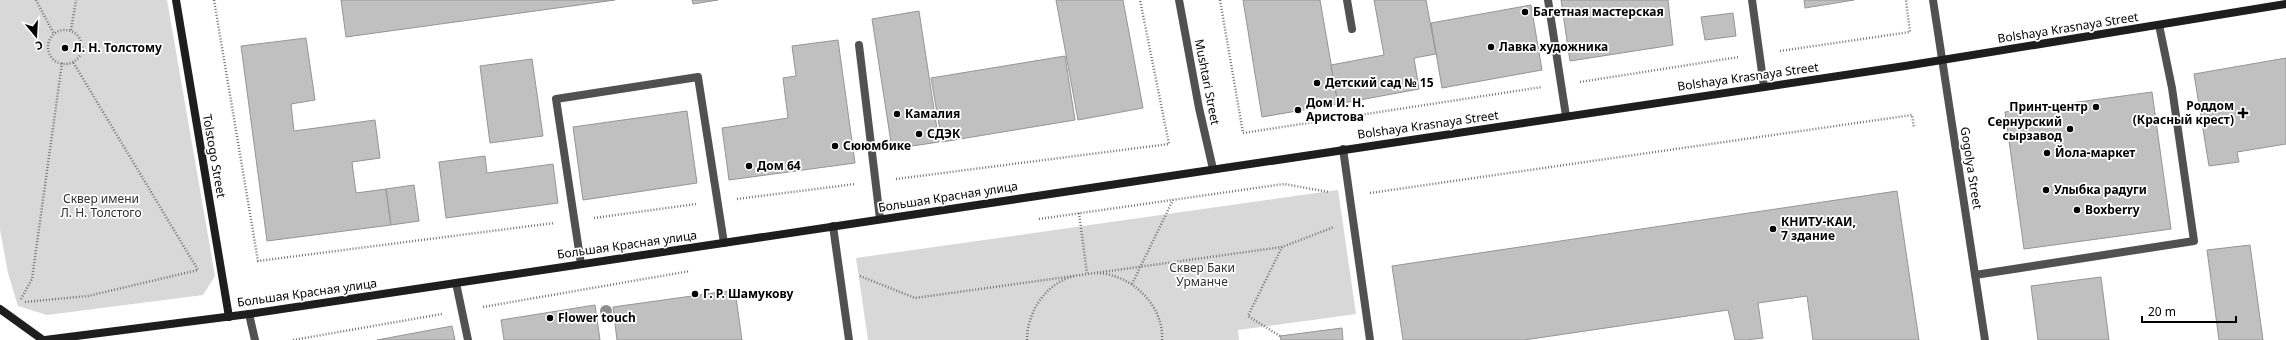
<svg xmlns="http://www.w3.org/2000/svg" width="2286" height="340" font-family="'Noto Sans',sans-serif">
  <rect width="100%" height="100%" fill="#fff"/>
  <g fill="#d8d8d8">
    <path d="M0 0H167L215 276 203 295 47 315 18 306 8 273 0 230Z"/>
    <path d="M1338 190 1356 314 1238 330 1239 340H868L856 258Z"/>
  </g>
  <g fill="#c0c0c0" stroke="#959595">
    <path d="M341 0H615L346 37Z"/>
    <path d="M692 0H718L693 4Z"/>
    <path d="M1056 0H1123L1143 108 1078 120Z"/>
    <path d="M1243 0H1320L1338 104 1262 117Z"/>
    <path d="M1374 0H1426L1436 54 1414 58 1419 89 1338 104 1331 65 1384 55Z"/>
    <path d="M1561 0H1668L1673 45 1570 61Z"/>
    <path d="M1804 0H1854L1805 8Z"/>
    <path d="M1531 5 1542 70 1442 88 1431 23Z"/>
    <path d="M919 11 939 142 892 149 872 19Z"/>
    <path d="M1733 13 1736 36 1705 40 1701 17Z"/>
    <path d="M306 38 315 100 291 104 294 131 375 120 380 158 352 162 356 193 386 189 391 225 267 241 241 46Z"/>
    <path d="M838 40 855 163 729 180 722 128 788 118 783 78 796 76 792 46Z"/>
    <path d="M1065 56 1075 120 942 142 931 78Z"/>
    <path d="M2286 58V144L2237 152 2239 162 2209 166 2194 74Z"/>
    <path d="M532 59 543 136 490 143 480 66Z"/>
    <path d="M2152 92 2171 229 2024 249 2005 112Z"/>
    <path d="M687 111 697 183 583 200 573 127Z"/>
    <path d="M485 156 487 173 553 164 558 203 446 218 439 162Z"/>
    <path d="M414 185 419 221 391 225 386 189Z"/>
    <path d="M1897 191 1919 340H1813L1807 296 1758 303 1763 338 1746 340H1735L1728 310 1524 340H1403L1392 266Z"/>
    <path d="M2250 245 2263 340H2219L2207 250Z"/>
    <path d="M2101 277 2109 340H2038L2031 286Z"/>
    <path d="M735 290 742 340H617L613 307Z"/>
    <path d="M595 305 600 340H504L501 320Z"/>
    <path d="M452 326 455 340H377Z"/>
    <path d="M1342 328 1343 340H1281L1280 336Z"/>
  </g>
  <g fill="none" stroke-linecap="round" stroke-linejoin="round">
    <g stroke="#737373" stroke-width="2.5" stroke-dasharray="1 2" stroke-linecap="butt">
      <path d="M36 0 54 34"/>
      <path d="M214 0 258 261 554 223"/>
      <path d="M1220 0 1243 133 1542 87"/>
      <path d="M71 30 76 0"/>
      <circle cx="65" cy="47" r="17"/>
      <path d="M1780 51 1910 32 1906 0"/>
      <path d="M1580 82 1739 57"/>
      <path d="M896 179 1169 144 1140 0"/>
      <path d="M1370 193 1912 115 1914 128"/>
      <path d="M737 199 855 184"/>
      <path d="M1079 213 1087 273"/>
      <path d="M594 218 696 204"/>
      <path d="M1039 219 1284 184 1329 192"/>
      <path d="M1097 273C1131 274 1164 305 1162 340"/>
      <path d="M860 276 915 298 1282 247 1334 227"/>
      <path d="M1132 284 1173 200"/>
      <path d="M21 299 32 279 62 63"/>
      <path d="M25 302 88 296 198 270 73 62"/>
      <path d="M483 307 690 271"/>
      <path d="M1280 336 1248 316 1282 247"/>
      <path d="M293 340 442 314"/>
      <path d="M1027 340C1027 312 1046 283 1074 276"/>
    </g>
    <g stroke="#515151" stroke-width="8">
      <path d="M1347 0 1352 29"/>
      <path d="M1548 0 1566 116"/>
      <path d="M1752 0 1764 87"/>
      <path d="M859 45 880 219"/>
      <path d="M1343 149 1370 340"/>
      <path d="M581 264 556 99 698 77 724 243"/>
      <path d="M1975 275 2194 241 2172 88 2159 25"/>
      <path d="M456 283 468 340"/>
      <path d="M249 314 255 340"/>
    </g>
    <g stroke="#515151" stroke-width="8">
      <path d="M1179 0 1199 108 1213 169"/>
      <path d="M1933 0 1985 340"/>
      <path d="M833 226 849 340"/>
    </g>
    <g stroke="#1e1e1e" stroke-width="8">
      <path d="M176 0 229 317"/>
      <path d="M0 309 43 340"/>
      <path d="M45 340 249 314 1905 66 2286 4"/>
    </g>
  </g>
  <circle fill="#8d8d8d" cx="606" cy="311" r="6"/>
  <g fill="#000" stroke="#fff" stroke-width="1.5">
    <circle cx="1525" cy="12" r="4"/>
    <circle cx="1491" cy="47" r="4"/>
    <circle cx="65" cy="48" r="4"/>
    <circle cx="1317" cy="83" r="4"/>
    <circle cx="2096" cy="107" r="4"/>
    <circle cx="1298" cy="110" r="4"/>
    <path d="M2241 107h4v4h4v4h-4v4h-4v-4h-4v-4h4z"/>
    <circle cx="897" cy="114" r="4"/>
    <circle cx="2070" cy="129" r="4"/>
    <circle cx="919" cy="134" r="4"/>
    <circle cx="835" cy="146" r="4"/>
    <circle cx="2047" cy="153" r="4"/>
    <circle cx="749" cy="166" r="4"/>
    <circle cx="2046" cy="190" r="4"/>
    <circle cx="2077" cy="210" r="4"/>
    <circle cx="1773" cy="229" r="4"/>
    <circle cx="695" cy="294" r="4"/>
    <circle cx="550" cy="318" r="4"/>
  </g>
  <g text-anchor="middle" stroke-width="3.5" stroke-linejoin="round" paint-order="stroke">
    <g font-size="12" font-weight="bold" fill="#000" stroke="#fff" text-anchor="start">
      <text x="1533" y="16">Багетная мастерская</text>
      <text x="1499" y="51">Лавка художника</text>
      <text x="73" y="52">Л. Н. Толстому</text>
      <text x="1325" y="87">Детский сад № 15</text>
      <text x="1306" y="107">Дом И. Н.<tspan x="1306" dy="14">Аристова</tspan></text>
      <text x="2234" y="110" text-anchor="end">Роддом<tspan x="2234" dy="14">(Красный крест)</tspan></text>
      <text x="2088" y="111" text-anchor="end">Принт-центр</text>
      <text x="905" y="118">Камалия</text>
      <text x="2062" y="126" text-anchor="end">Сернурский<tspan x="2062" dy="14">сырзавод</tspan></text>
      <text x="927" y="138">СДЭК</text>
      <text x="843" y="150">Сююмбике</text>
      <text x="2055" y="157">Йола-маркет</text>
      <text x="757" y="170">Дом 64</text>
      <text x="2054" y="194">Улыбка радуги</text>
      <text x="2085" y="214">Boxberry</text>
      <text x="1781" y="226">КНИТУ-КАИ,<tspan x="1781" dy="14">7 здание</tspan></text>
      <text x="703" y="298">Г. Р. Шамукову</text>
      <text x="558" y="322">Flower touch</text>
    </g>
    <g font-size="12" fill="#000" stroke="#fff">
      <text transform="translate(2068 28) rotate(-9)" y="4">Bolshaya Krasnaya Street</text>
      <text transform="translate(1748 77) rotate(-8)" y="4">Bolshaya Krasnaya Street</text>
      <text transform="translate(1207 82) rotate(79)" y="4">Mushtari Street</text>
      <text transform="translate(1428 125) rotate(-8)" y="4">Bolshaya Krasnaya Street</text>
      <text transform="translate(214 156) rotate(80)" y="4">Tolstogo Street</text>
      <text transform="translate(1971 168) rotate(81)" y="4">Gogolya Street</text>
      <text transform="translate(948 197) rotate(-9)" y="4">Большая Красная улица</text>
      <text transform="translate(627 245) rotate(-8)" y="4">Большая Красная улица</text>
      <text transform="translate(307 293) rotate(-8)" y="4">Большая Красная улица</text>
    </g>
    <g font-size="12" fill="#2f2f2f" stroke="#fff">
      <text x="101" y="203">Сквер имени<tspan x="101" dy="14">Л. Н. Толстого</tspan></text>
      <text x="1202" y="272">Сквер Баки<tspan x="1202" dy="14">Урманче</tspan></text>
    </g>
  </g>
  <g transform="translate(36 36) rotate(162)" stroke="#ffffff" stroke-width="3" paint-order="stroke">
  <path d="M0-3L7 15L0 10L-7 15Z" fill="#000000"/>
  <text y="-6" font-size="11" font-weight="bold" text-anchor="middle" fill="#000000">С</text>
  </g>
  <path d="M2142 316v6h94v-6" fill="none" stroke="#000000" stroke-width="2"/>
  <text x="2148" y="316" font-size="12" fill="#000000" stroke="#ffffff" stroke-width="3" paint-order="stroke">20 m</text>
</svg>
